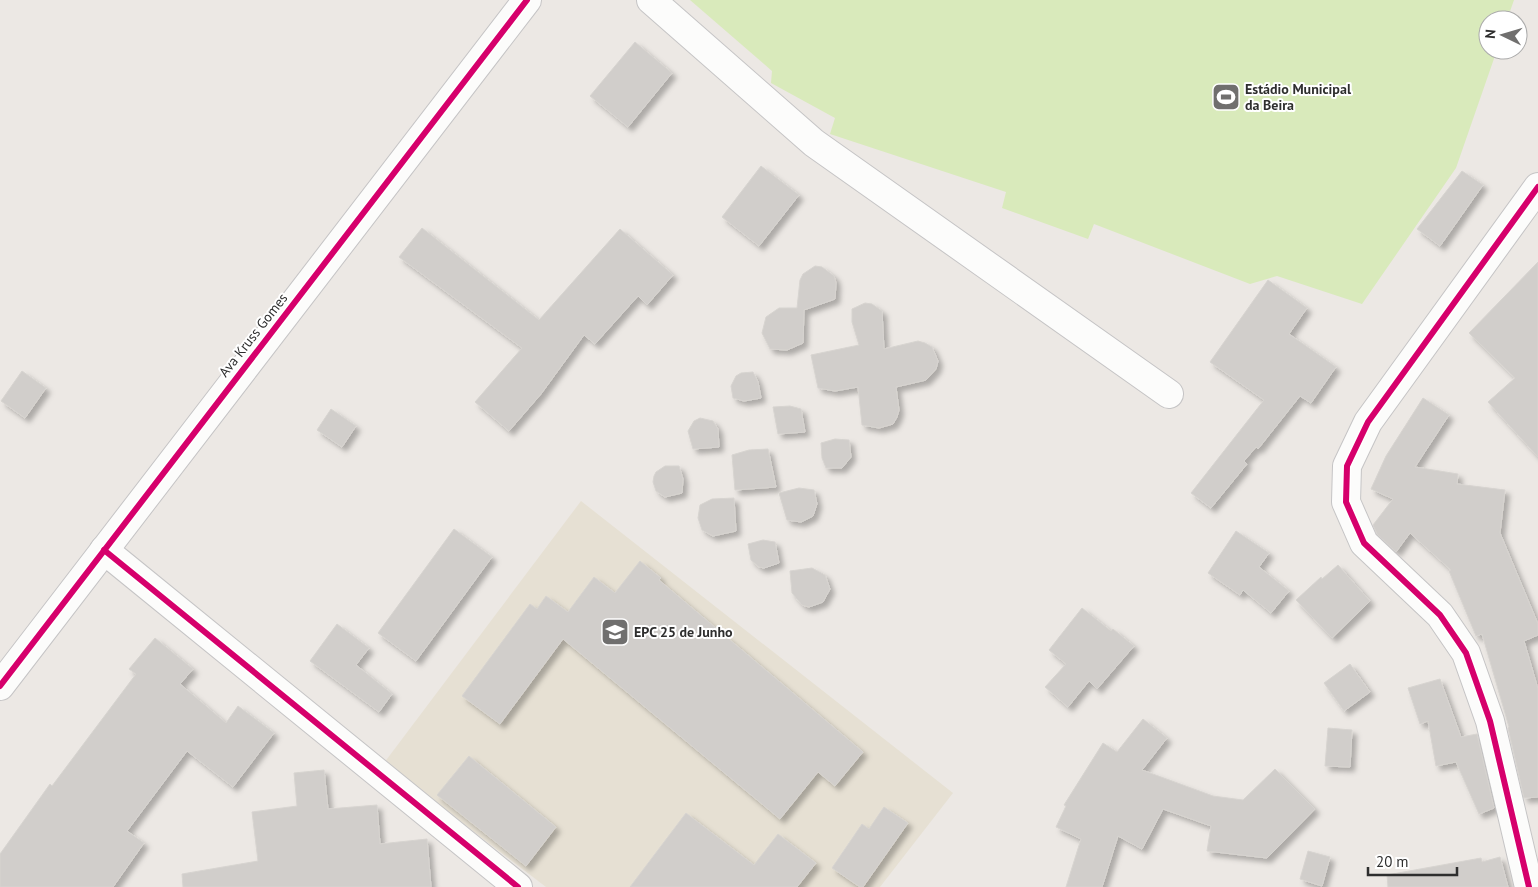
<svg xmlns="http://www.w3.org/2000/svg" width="1538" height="887" font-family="'PT Sans',sans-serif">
  <defs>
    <filter id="shadow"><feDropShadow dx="4.5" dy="4.5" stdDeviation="2.5" flood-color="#0004"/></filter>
  </defs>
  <rect width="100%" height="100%" fill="#ece8e4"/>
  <path fill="#e6e0d3" d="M581 501 953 793 880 887H546L384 763Z"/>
  <path fill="#d9eabb" d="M690 0H1514L1507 20H1488V50H1497L1456 168 1362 304 1277 276 1250 284 1094 224 1088 239 1002 208 1006 192 830 134 835 118 771 83 772 71Z"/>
  <g fill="#d1cecb" stroke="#d7d4d0" filter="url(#shadow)">
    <path d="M635 42 672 73 628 127 590 96Z"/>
    <path d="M761 166 799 195 759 246 722 217Z"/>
    <path d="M1462 171 1483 185 1440 246 1417 229Z"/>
    <path d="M422 228 539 320 620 229 673 275 647 305 638 296 595 344 584 335 541 394 509 431 475 402 522 348 399 257Z"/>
    <path d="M1538 262V457L1488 402 1515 378 1469 333Z"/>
    <path d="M815 266 822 267 834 276 836 283 835 299 804 310 803 343 787 350 770 349 762 333 766 317 779 308H797L800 280 803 274Z"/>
    <path d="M1268 280 1307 308 1289 334 1336 367 1311 403 1300 396 1258 449 1256 447 1244 461 1247 464 1211 508 1191 493 1264 400 1210 362Z"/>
    <path d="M865 303 872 304 882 311 884 349 918 341 925 343 932 347 938 361 936 369 926 380 896 387 899 410 897 417 893 424 879 428 862 425 858 387 835 391 818 388 811 355 859 345 852 322V309Z"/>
    <path d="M22 371 46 388 25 418 1 401Z"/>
    <path d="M753 372 758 382 761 398 744 401 733 398 731 386 736 376 741 373Z"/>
    <path d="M1423 398 1449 415 1415 467 1458 474 1457 484 1505 490 1500 533 1538 624V635L1524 641 1538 689V797L1524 798 1508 728 1509 727 1482 634 1476 636 1449 571 1451 570 1410 533 1396 552 1377 534 1373 525 1393 499 1371 489 1386 456Z"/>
    <path d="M790 406 801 409 805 432 778 434 773 407Z"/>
    <path d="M331 409 356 426 342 447 317 430Z"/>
    <path d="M700 418 713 421 718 429 719 447 693 449 688 431 694 421Z"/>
    <path d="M835 439 849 440 851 457 842 468H826L822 458 821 443Z"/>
    <path d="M768 449 776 487 735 490 732 455 749 450Z"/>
    <path d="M665 466H679L683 479 682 493 665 497 656 491 653 482 654 476 656 472Z"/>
    <path d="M799 488 814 490 817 504 813 516 801 522 787 520 779 493Z"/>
    <path d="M734 498 736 531 713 536 702 530 698 518 700 505 712 499Z"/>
    <path d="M454 529 492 557 416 661 378 633Z"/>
    <path d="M1236 531 1269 553 1259 567 1289 591 1271 613 1243 590 1240 595 1208 573Z"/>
    <path d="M763 540 775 542 779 563 764 568 759 567 751 560 748 544Z"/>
    <path d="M640 561 661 578 659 580 863 752 835 786 818 772 780 819 563 639 500 724 462 696 530 604 537 609 546 596 568 612 594 577 615 593Z"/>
    <path d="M1338 565 1370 601 1332 638 1296 600 1321 577 1322 579Z"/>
    <path d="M812 568 825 575 830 589 823 602 809 607 802 605 792 593 790 571Z"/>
    <path d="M1082 608 1111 631 1113 629 1134 646 1097 689 1089 681 1068 707 1045 687 1066 664 1049 650Z"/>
    <path d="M337 624 369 648 356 665 392 694 379 712 310 661Z"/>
    <path d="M155 638 193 669 180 684 226 723 238 706 274 733 233 787 187 751 127 831 144 843 113 887H0V854L50 784 52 786 136 674 129 669Z"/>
    <path d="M1350 664 1370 692 1344 711 1324 683Z"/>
    <path d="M1440 679 1461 737 1477 734 1494 808 1479 814 1456 762 1436 766 1428 721 1420 724 1408 688Z"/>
    <path d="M1143 719 1167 738 1142 770 1213 796 1243 800 1275 769 1315 809 1267 858 1207 851 1211 826 1163 809 1142 849 1118 836 1102 887H1066L1081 839 1056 827 1066 806 1064 805 1103 743 1117 752Z"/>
    <path d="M1328 728 1352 730 1350 767 1325 766Z"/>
    <path d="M469 756 556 827 526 866 437 795Z"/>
    <path d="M324 770 328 809 377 805 380 844 427 839 431 887H183L182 874 258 861 252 812 297 806 294 773Z"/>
    <path d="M884 807 908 823 863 887H860L832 868 862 824 869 829Z"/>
    <path d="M686 813 754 865 778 834 816 863 797 887H630Z"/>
    <path d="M1308 851 1330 857 1322 886 1300 879Z"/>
    <path d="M1500 857 1508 887H1388L1387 875 1481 858 1482 862Z"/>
  </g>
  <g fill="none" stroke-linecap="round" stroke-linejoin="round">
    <defs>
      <g id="minor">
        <path d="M651 0 814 143 1169 394"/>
        <path d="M104 550 518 887"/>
        <path d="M0 686 527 0"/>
        <path d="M1529 887 1490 721 1466 653 1440 615 1364 543 1346 502 1347 466 1368 422 1538 187"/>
      </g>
    </defs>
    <use href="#minor" stroke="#c5c4c5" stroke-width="30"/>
    <use href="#minor" stroke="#fcfcfb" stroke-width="28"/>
    <defs>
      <g id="cycleway">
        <path d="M104 550 518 887"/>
        <path d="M0 686 527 0"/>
        <path d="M1529 887 1490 721 1466 653 1440 615 1364 543 1346 502 1347 466 1368 422 1538 187"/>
      </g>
    </defs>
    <use href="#cycleway" stroke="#fff" stroke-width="9"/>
    <use href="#cycleway" stroke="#d6006c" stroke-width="6"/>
  </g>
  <defs>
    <symbol id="stadium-square" viewBox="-11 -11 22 22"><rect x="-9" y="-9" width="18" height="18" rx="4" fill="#706f6e" stroke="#fff"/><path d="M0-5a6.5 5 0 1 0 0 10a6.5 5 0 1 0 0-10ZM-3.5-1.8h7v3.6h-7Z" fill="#fff"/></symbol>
    <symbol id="school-square" viewBox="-11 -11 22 22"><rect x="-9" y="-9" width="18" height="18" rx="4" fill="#706f6e" stroke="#fff"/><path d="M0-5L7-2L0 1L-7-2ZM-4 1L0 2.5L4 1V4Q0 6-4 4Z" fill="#fff"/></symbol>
  </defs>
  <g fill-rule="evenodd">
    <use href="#stadium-square" x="1210" y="81" width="32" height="32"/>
    <use href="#school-square" x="599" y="616" width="32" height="32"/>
  </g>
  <g text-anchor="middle" stroke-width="4" stroke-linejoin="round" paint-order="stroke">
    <g font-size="14" font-weight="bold" fill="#2e2e2e" stroke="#fff" text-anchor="start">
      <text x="1245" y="94">Estádio Municipal<tspan x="1245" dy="16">da Beira</tspan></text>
      <text x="634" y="637">EPC 25 de Junho</text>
    </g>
    <g font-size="14" fill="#2e2e2e" stroke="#fff">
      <text transform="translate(253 335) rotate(-52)" y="5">Ava Kruss Gomes</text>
    </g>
  </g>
  <g transform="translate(1503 35) rotate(275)"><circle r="24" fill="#ffffff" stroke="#ababab"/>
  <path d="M0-4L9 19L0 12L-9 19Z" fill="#706f6e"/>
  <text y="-8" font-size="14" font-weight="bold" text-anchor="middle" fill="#2e2e2e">N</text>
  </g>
  <path d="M1368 867v8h89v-8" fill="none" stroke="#2e2e2e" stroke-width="2.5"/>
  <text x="1376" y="867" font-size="15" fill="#2e2e2e" stroke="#ffffff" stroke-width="4" paint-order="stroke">20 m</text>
</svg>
